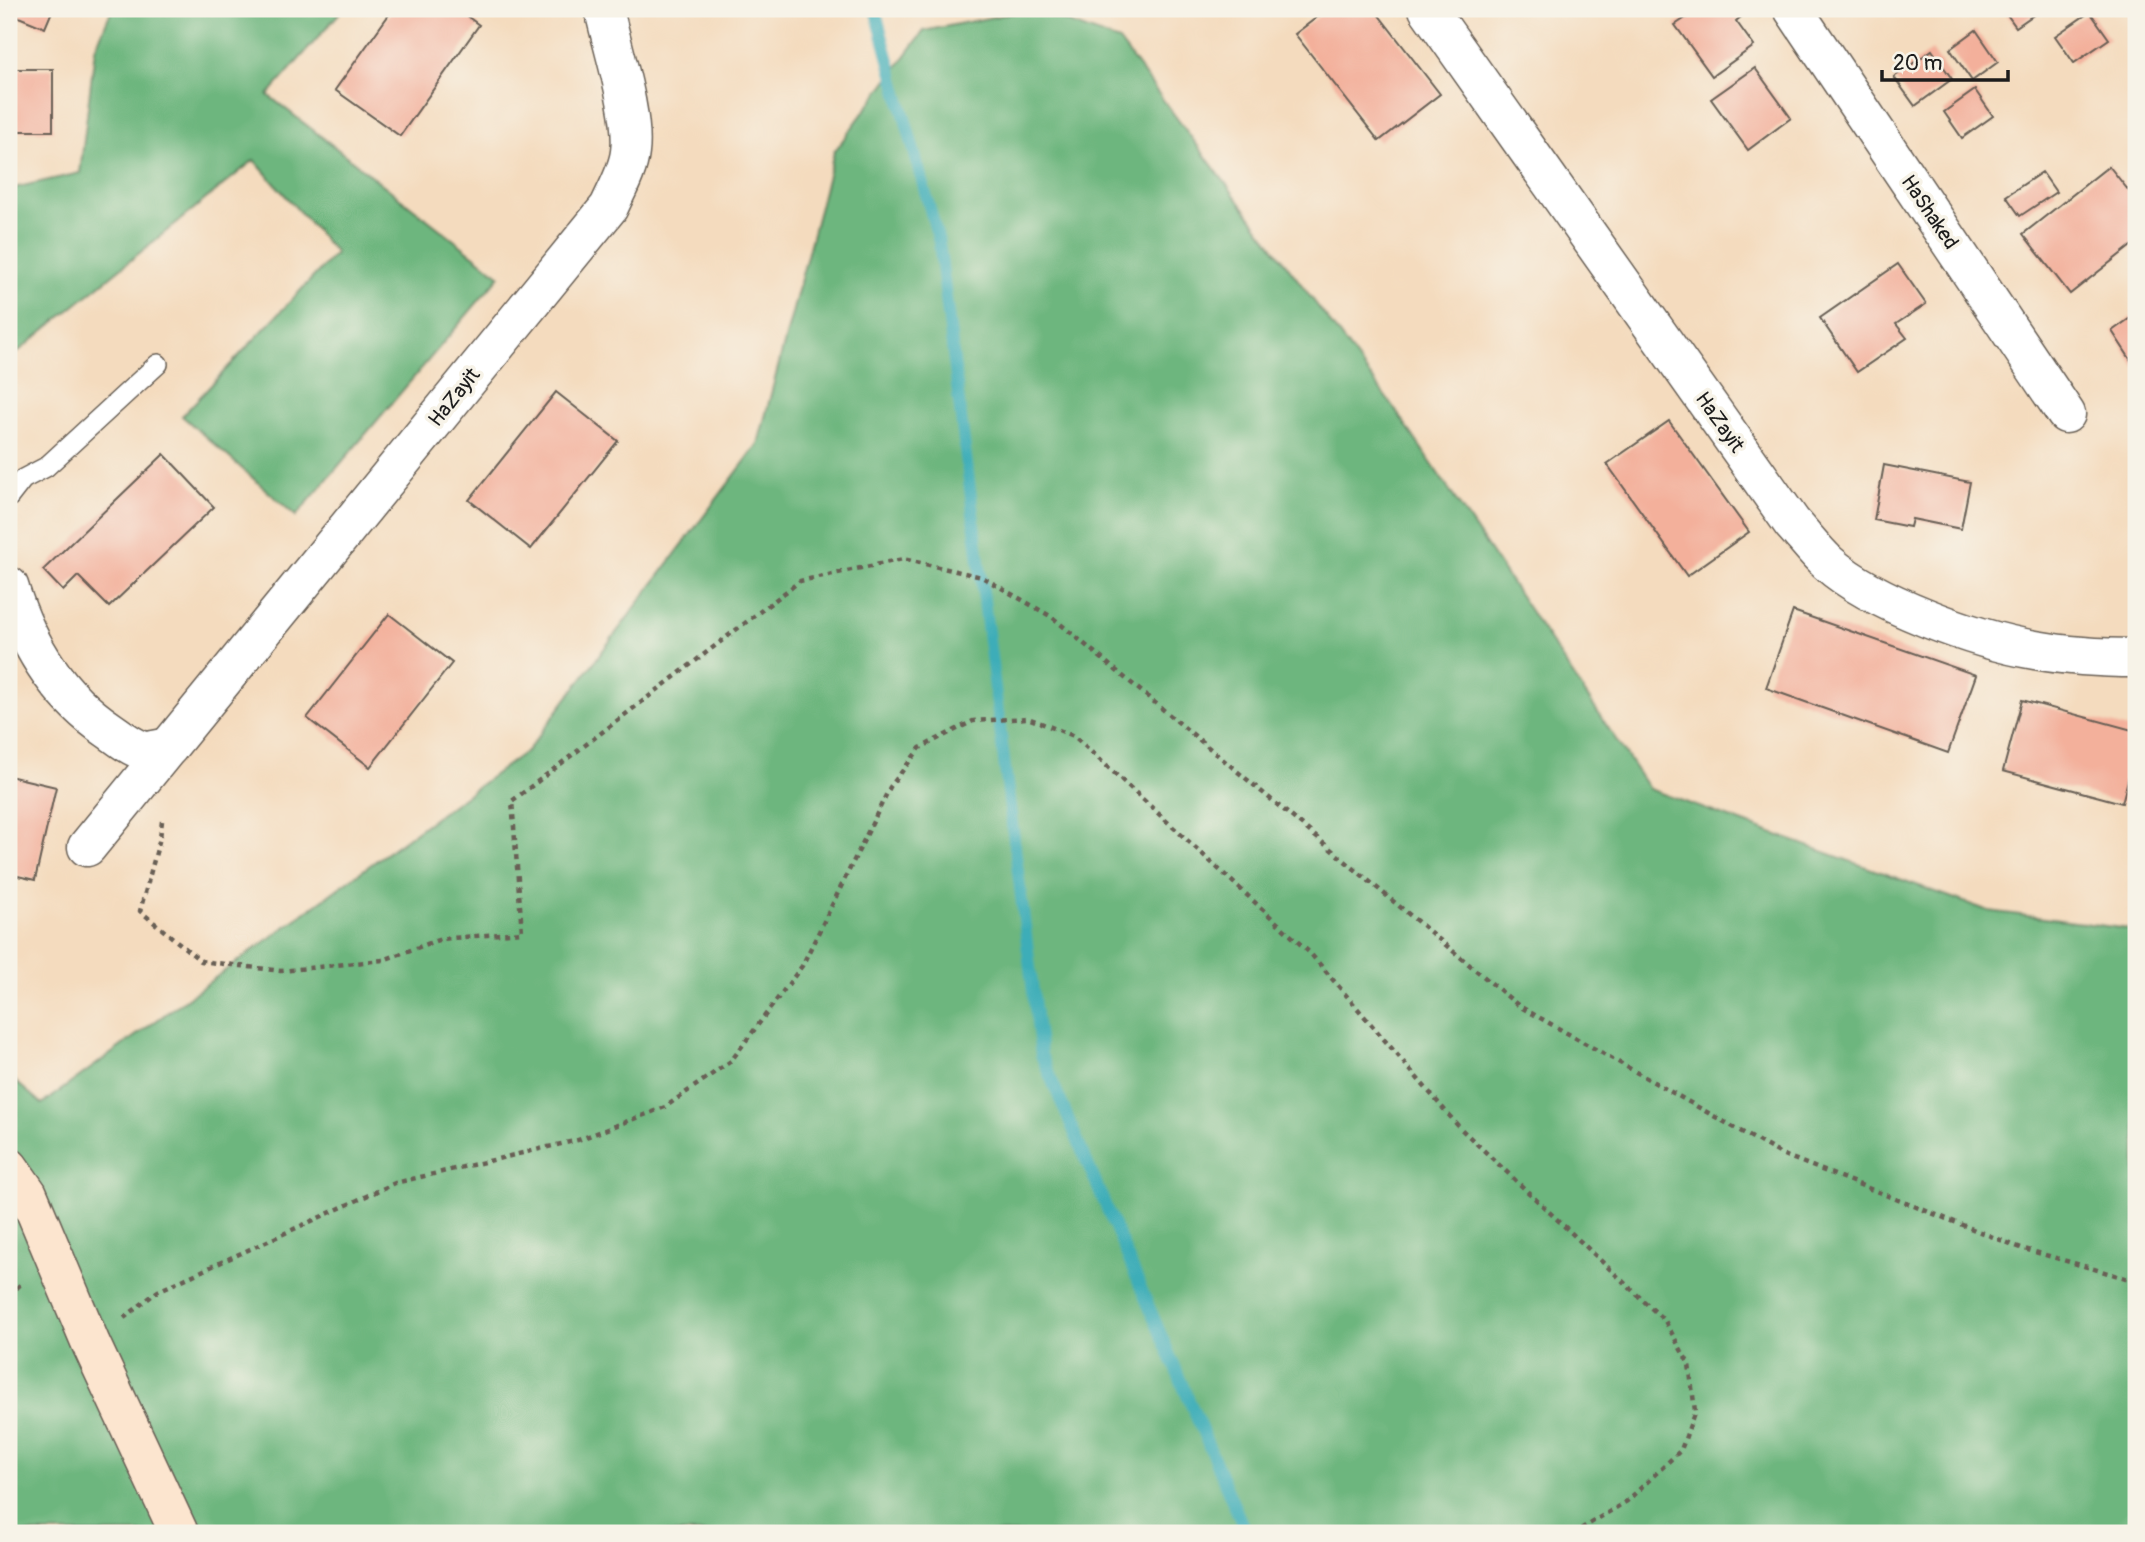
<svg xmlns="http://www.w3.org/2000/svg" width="2145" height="1542" font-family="Pangolin,sans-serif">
  <rect width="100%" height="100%" fill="#f7f3e8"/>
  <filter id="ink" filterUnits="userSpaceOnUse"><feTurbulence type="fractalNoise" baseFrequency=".0143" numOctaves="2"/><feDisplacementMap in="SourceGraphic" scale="14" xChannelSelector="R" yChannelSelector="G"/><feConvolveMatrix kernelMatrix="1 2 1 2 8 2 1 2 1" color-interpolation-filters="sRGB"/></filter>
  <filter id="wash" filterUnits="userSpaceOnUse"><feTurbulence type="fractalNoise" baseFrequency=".00686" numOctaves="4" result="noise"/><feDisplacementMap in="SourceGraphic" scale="28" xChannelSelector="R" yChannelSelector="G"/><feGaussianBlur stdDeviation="1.57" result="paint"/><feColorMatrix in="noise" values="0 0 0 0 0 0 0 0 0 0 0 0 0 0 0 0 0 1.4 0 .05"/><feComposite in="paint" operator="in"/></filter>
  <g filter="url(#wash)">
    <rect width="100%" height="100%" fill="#f4dbbe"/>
    <g fill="#6db67e" stroke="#44694d" stroke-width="2">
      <path d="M112 9H343L268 95 500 276 296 516 182 416 336 253 254 160 9 359V189L80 173 95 49Z"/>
      <path d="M1032 9 1119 41 1397 412 1649 789 1989 911 2136 930V1533H9V1076L42 1104 528 750 758 444 834 152 924 31Z"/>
    </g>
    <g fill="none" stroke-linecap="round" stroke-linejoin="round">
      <path stroke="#3dadb8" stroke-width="12" d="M875 9 939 242 1041 1055 1246 1533"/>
    </g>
    <g id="blocks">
      <g fill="#f3b09b">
        <path d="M9 9H53L45 28 9 13Z"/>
        <path d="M393 9H457L479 25 400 136 335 90Z"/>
        <path d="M1328 9H1374L1440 94 1379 141 1295 34Z"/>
        <path d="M1699 9H1737L1742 16 1736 21 1754 46 1712 76 1675 25Z"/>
        <path d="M2003 9H2042L2016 27Z"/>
        <path d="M2090 12 2109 39 2074 63 2055 36Z"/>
        <path d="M1976 30 1998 62 1972 81 1950 49Z"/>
        <path d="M1932 50 1952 79 1915 106 1894 77Z"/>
        <path d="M1755 68 1791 118 1748 150 1711 99Z"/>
        <rect x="9" y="69" width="44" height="62"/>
        <path d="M1975 90 1993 116 1962 138 1944 112Z"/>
        <path d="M2109 166 2136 200V242L2070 294 2023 234Z"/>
        <path d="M2042 172 2056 192 2020 216 2006 196Z"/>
        <path d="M1898 264 1926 304 1896 324 1907 338 1857 372 1820 318Z"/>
        <path d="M2136 314V368L2112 331Z"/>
        <path d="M556 392 618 441 531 549 469 500Z"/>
        <path d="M1669 421 1749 532 1687 576 1607 464Z"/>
        <path d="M164 454 214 507 109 607 78 576 63 591 43 570Z"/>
        <path d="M1884 465 1970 482 1961 529 1912 519 1910 527 1874 520Z"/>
        <path d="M1793 611 1976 675 1948 753 1766 688Z"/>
        <path d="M389 614 452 663 370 767 307 718Z"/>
        <path d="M2022 700 2136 731V749L2122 803 2003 771Z"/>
        <path d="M9 776 56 787 35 880 9 874Z"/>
      </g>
    </g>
  </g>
  <g filter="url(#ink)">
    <use href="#blocks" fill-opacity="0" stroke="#685f55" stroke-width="2"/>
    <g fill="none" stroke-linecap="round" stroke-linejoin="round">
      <defs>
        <path id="lane" d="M9 497 23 479 46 467 158 364"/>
        <g id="street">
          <path d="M1428 9 1792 523C1804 536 1815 551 1828 563 1873 603 1976 640 2035 650 2068 656 2102 658 2136 658"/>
          <path d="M1793 9 2066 414"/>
          <path d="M9 586C27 645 57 695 109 730 119 737 131 747 142 750 149 752 161 748 169 747"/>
          <path d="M87 847 609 207C617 189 628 171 630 152 635 115 612 47 604 9"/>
        </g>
        <path id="secondary" d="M9 1167 28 1194 91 1344 179 1533"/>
      </defs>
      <use href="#lane" stroke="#685f55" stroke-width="22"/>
      <use href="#street" stroke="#685f55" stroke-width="41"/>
      <use href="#secondary" stroke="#685f55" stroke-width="41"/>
      <g stroke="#685f55" stroke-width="4.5" stroke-dasharray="5 5" stroke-linecap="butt">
        <path d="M162 821 160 838 140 911 201 961 281 971 383 960 441 939 522 932 512 801 800 581 903 559 982 577 1052 617 1519 1006 1781 1154 2021 1248 2136 1281"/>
        <path d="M9 1295 21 1284"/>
        <path d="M124 1318 158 1291 395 1183 578 1140 665 1107 731 1061 802 966 890 787 920 748 973 721 1028 718 1074 736 1310 953 1460 1128 1665 1321 1689 1364 1695 1411 1681 1450 1627 1501 1574 1533"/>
      </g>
      <use href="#lane" stroke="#fff" stroke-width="19"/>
      <use href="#street" stroke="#fff" stroke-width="38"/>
      <use href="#secondary" stroke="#fce5cf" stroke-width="38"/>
    </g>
  </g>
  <g text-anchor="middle" stroke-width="7" stroke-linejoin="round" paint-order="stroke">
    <g font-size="21" fill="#1c1c1c" stroke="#f7f3e8">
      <text transform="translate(1930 212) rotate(56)" y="7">HaShaked</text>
      <text transform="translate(454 397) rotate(-51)" y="7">HaZayit</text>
      <text transform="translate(1720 422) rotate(55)" y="7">HaZayit</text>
    </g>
  </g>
  <rect width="2145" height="1542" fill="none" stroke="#f7f3e8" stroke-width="35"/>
  <path d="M1882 70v10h126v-10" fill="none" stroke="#1c1c1c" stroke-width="3.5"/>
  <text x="1893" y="70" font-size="21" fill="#1c1c1c" stroke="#f7f3e8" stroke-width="5" paint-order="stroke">20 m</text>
</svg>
